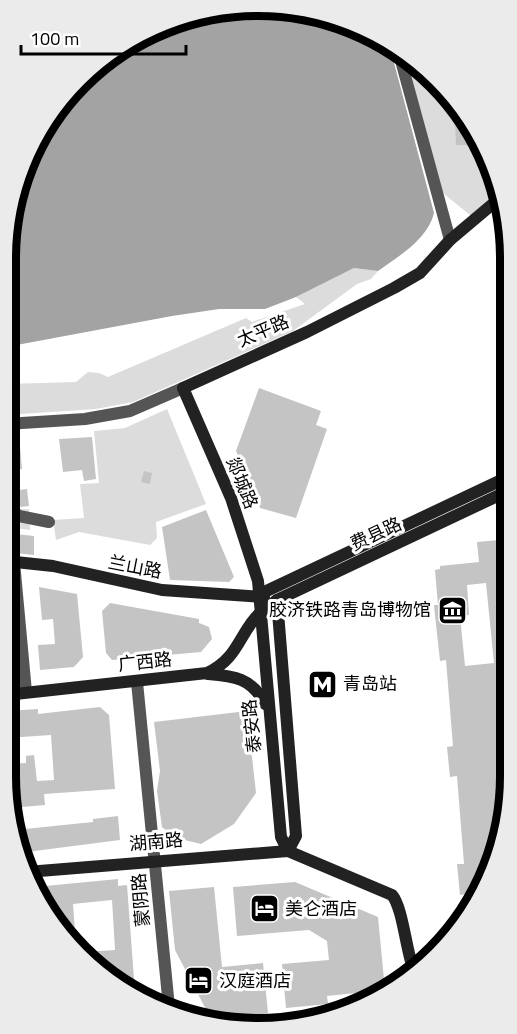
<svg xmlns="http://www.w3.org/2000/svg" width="517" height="1034" font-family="'Titillium Web','Noto Sans SC',sans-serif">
  <rect width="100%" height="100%" fill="#fff"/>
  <g fill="#dcdcdc">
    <path d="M409 64 459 105 492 162 501 197 475 219 444 194 434 170Z"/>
    <path d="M354 268 378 271 371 279 357 284 293 331 133 402 96 409 6 415V384L76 382 88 372 99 373 108 377 246 318 252 322 305 304 296 297Z"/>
    <path d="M167 409 206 504 156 522 157 538 150 545 79 532 56 540 53 520 84 518 80 484 99 483 94 431 125 428Z"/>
    <path d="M6 502 12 510 29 509 30 530 6 527Z"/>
  </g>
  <path fill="#a3a3a3" d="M275 7 370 32 390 48 434 213C428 239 399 256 378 271L354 268 296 297 265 309H219L172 316 6 347 7 242 32 147 92 69 177 20Z"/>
  <g fill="#c4c4c4" fill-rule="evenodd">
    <path d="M455 121H468L475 132V145H456Z"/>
    <path d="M259 388 321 411 316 425 327 429 296 518 260 508 236 451Z"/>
    <path d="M92 437 96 479 84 481 82 470 63 472 59 439Z"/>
    <path d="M20 446 22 469 6 470V447Z"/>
    <path d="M144 471 152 473 150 484 141 482Z"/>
    <path d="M27 489 29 506 21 507 13 500V491Z"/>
    <path d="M206 510 234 577 229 582 170 580 162 527Z"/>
    <path d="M6 533 34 536V555L6 552Z"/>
    <path d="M510 539V792L485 887 468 910 467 894 460 895 457 864H464L457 776 450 777 447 747 453 746 446 660 440 661 435 615 434 605H438L435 570 440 569V566L479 562 477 542ZM486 583 494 663 465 666 460 616 469 615 467 585Z"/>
    <path d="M39 587 77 594 83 657 74 667 40 670 38 645 55 644 53 619 42 620Z"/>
    <path d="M110 603 199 619V623L209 627 212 639 201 652 112 660 106 653 102 611Z"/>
    <path d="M6 646H13L16 675 6 676Z"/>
    <path d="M100 707 109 715 115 789 44 794 45 805 11 808 6 764 26 763V756L34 755 37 781 54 780 51 735 6 738V711L38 709V714Z"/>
    <path d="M247 711 256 793 234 824 201 844 176 838 162 827 157 791 160 771 154 722Z"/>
    <path d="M118 816 120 840 19 853 15 830 93 822V819Z"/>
    <path d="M118 879V886L127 885 135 992 119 986 118 976 109 977 83 952 115 950 112 900 73 904 76 946 58 929 35 887Z"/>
    <path d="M295 882 378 917 385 990 327 996 328 1004 286 1008 282 964 329 960 327 941 309 930 237 936 233 887Z"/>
    <path d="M214 887 222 967 263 963 268 1013 211 1019 175 950 169 891Z"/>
  </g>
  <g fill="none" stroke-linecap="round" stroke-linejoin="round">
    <g stroke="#555" stroke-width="12">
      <path d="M400 57 450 240"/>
      <path d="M6 424 85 419 130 411 183 388"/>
      <path d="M6 505 19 516 49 522"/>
      <path d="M14 562 26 692"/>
      <path d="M137 682 169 1007"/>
      <path d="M283 1026 297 1024"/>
    </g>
    <g stroke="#222" stroke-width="12">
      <path d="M6 561 53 566 162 590 264 597"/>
      <path d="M258 595 510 476"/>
      <path d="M277 600 296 836 288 851"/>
      <path d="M208 674C234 676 252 678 265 704"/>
      <path d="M6 695 207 673C239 659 240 630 261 612 266 608 272 604 277 600L510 490"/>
      <path d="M27 872 288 851"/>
      <path d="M414 971C406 951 403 908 392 895L288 851 281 837 258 581 231 498 183 388 307 332 394 288 420 273 450 240 501 197"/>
    </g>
  </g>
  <defs>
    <symbol id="museum-square" viewBox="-11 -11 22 22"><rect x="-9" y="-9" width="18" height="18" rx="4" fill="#000" stroke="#fff"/><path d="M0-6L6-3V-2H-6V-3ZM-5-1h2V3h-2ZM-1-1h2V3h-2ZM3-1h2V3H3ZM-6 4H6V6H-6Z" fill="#fff"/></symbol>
    <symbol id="metro-square" viewBox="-11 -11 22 22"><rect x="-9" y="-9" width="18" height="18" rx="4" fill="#000" stroke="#fff"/><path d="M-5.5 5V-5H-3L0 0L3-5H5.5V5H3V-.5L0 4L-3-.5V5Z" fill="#fff"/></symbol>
    <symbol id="hotel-square" viewBox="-11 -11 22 22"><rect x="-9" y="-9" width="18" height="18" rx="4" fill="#000" stroke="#fff"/><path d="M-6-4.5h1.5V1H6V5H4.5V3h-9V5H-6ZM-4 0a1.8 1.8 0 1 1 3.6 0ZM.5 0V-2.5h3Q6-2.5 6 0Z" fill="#fff"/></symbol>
  </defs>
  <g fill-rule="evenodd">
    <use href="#museum-square" x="436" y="594" width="33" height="33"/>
    <use href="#metro-square" x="306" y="668" width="33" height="33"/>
    <use href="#hotel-square" x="248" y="892" width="33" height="33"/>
    <use href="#hotel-square" x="182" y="964" width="33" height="33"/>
  </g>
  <g text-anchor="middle" stroke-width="6" stroke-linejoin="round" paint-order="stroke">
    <g font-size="18" fill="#000" stroke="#fff">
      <text transform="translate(263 331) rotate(-23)" y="6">太平路</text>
      <text transform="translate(242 483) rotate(68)" y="6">郯城路</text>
      <text transform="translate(376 534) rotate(-25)" y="6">费县路</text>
      <text transform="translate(135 567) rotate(11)" y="6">兰山路</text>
      <text transform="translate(145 662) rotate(-6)" y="6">广西路</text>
      <text transform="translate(252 726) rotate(-96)" y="6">泰安路</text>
      <text transform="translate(156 842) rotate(-5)" y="6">湖南路</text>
      <text transform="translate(141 900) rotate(-95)" y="6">蒙阴路</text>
    </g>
    <g font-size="18" fill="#000" stroke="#fff" text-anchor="start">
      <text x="431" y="616" text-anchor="end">胶济铁路青岛博物馆</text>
      <text x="343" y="690">青岛站</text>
      <text x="285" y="915">美仑酒店</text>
      <text x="219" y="987">汉庭酒店</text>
    </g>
  </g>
  <path d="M0 0H517V1034H0ZM258 16H258A242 242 0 0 1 500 258V776A242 242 0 0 1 258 1018H258A242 242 0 0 1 16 776V258A242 242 0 0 1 258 16Z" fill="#ebebeb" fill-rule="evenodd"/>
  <path fill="none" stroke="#000" stroke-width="8" d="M258 16H258A242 242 0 0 1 500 258V776A242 242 0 0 1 258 1018H258A242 242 0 0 1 16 776V258A242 242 0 0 1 258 16Z"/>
  <path d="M21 45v9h165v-9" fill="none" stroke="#000000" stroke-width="3"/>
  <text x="30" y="45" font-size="18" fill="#000000" stroke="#ffffff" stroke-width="4.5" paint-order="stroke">100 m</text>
</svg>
